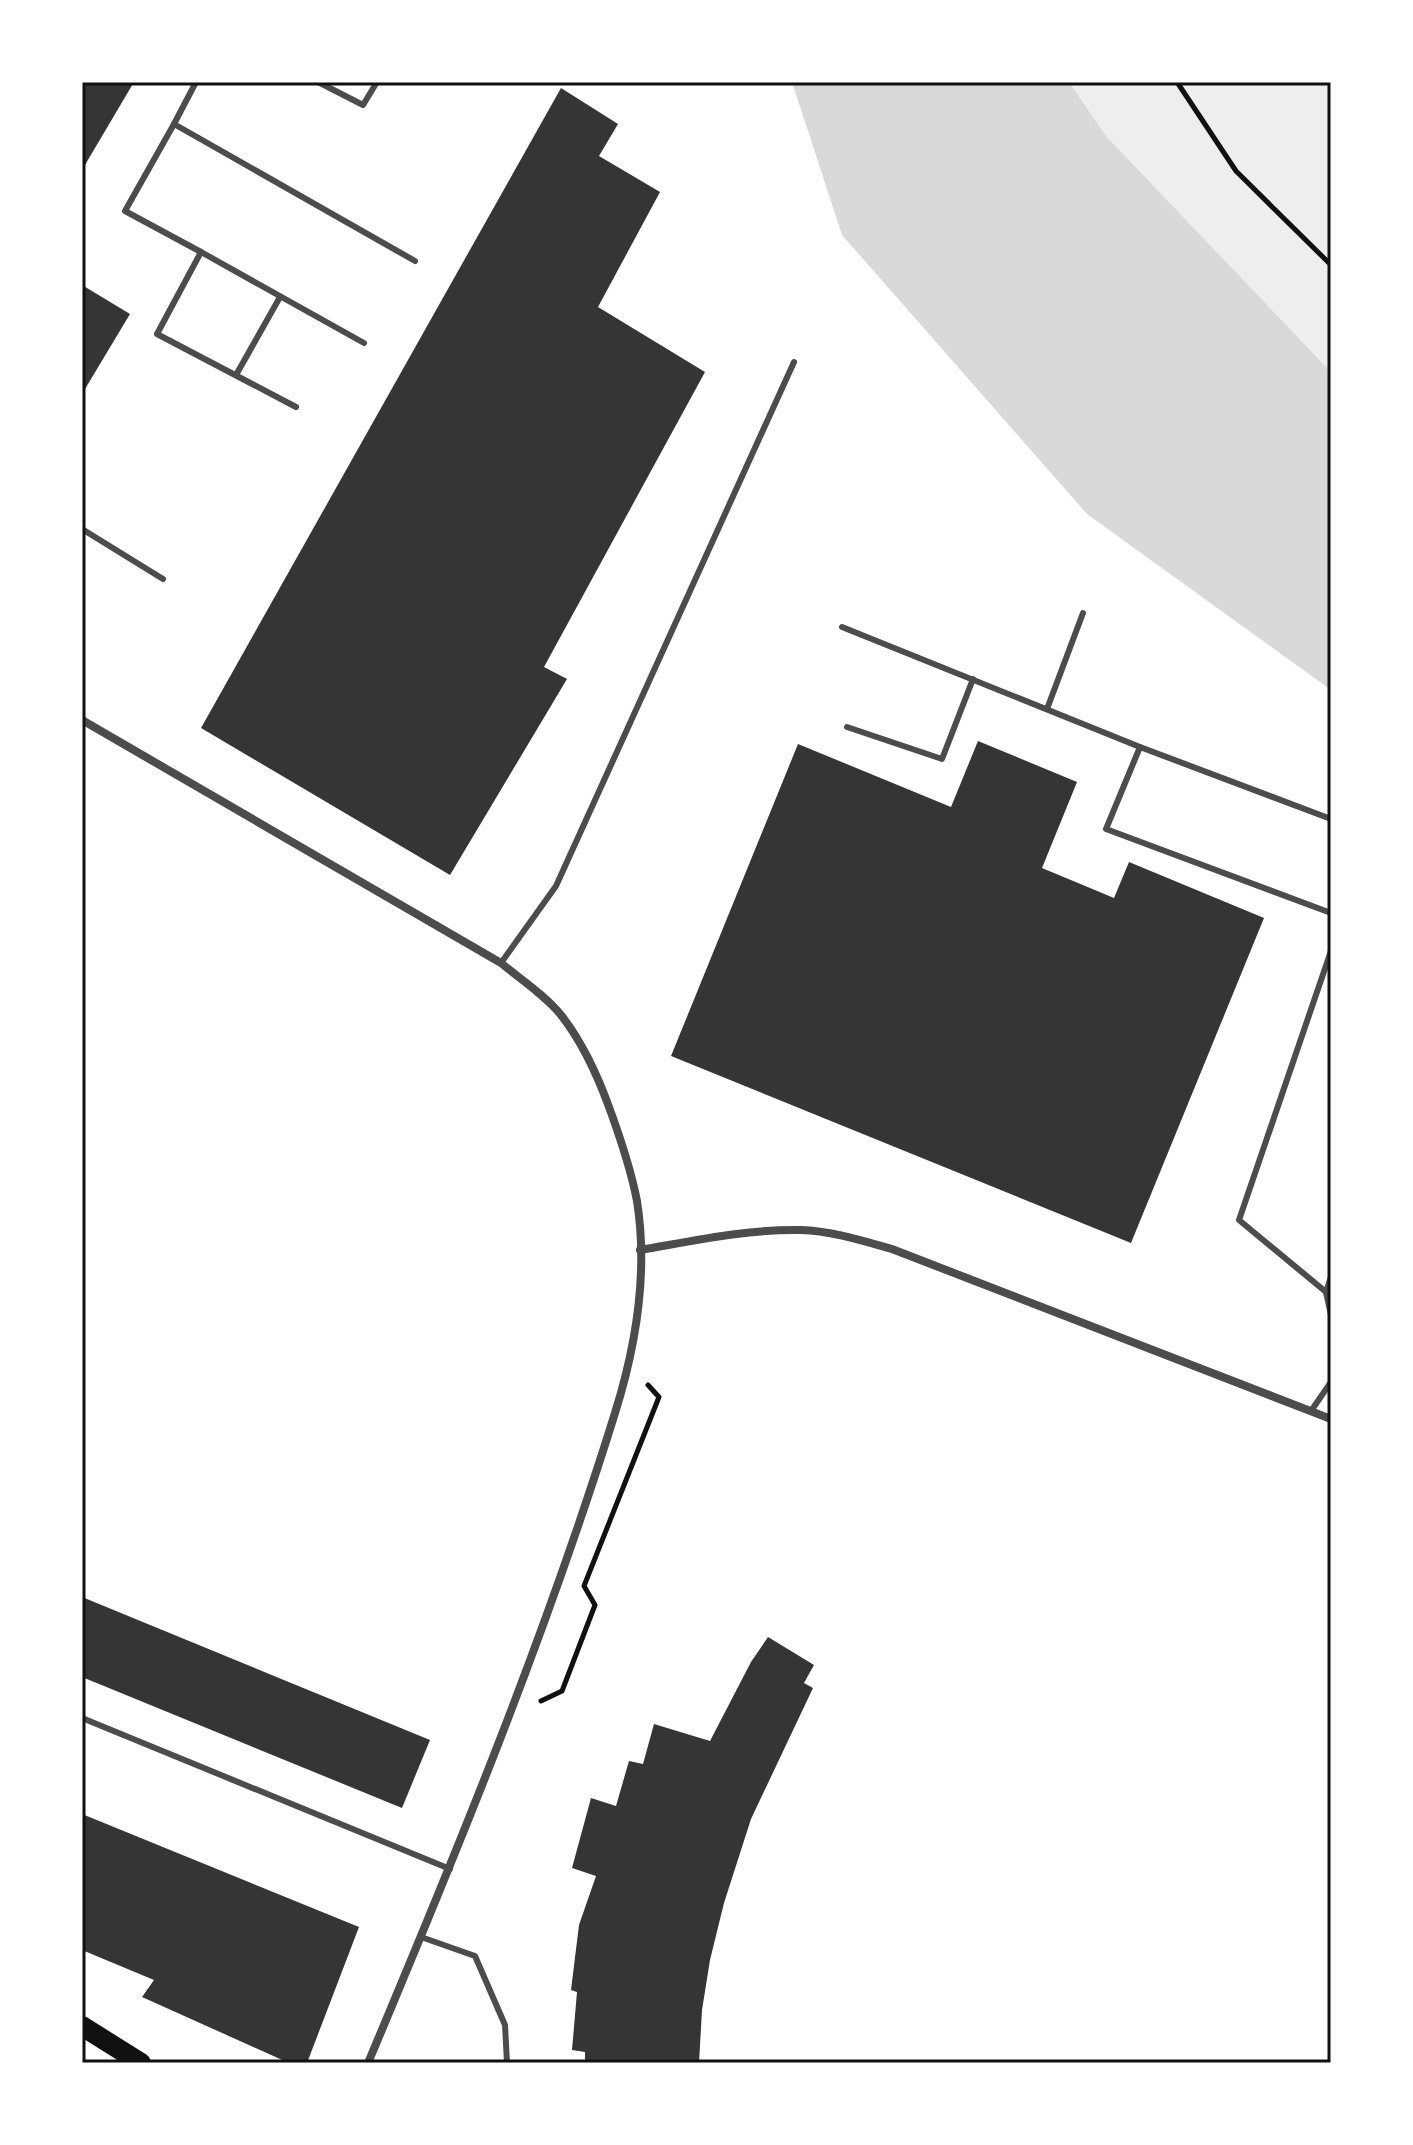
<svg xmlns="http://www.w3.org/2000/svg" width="1413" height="2145" font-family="'Varela Round',sans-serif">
  <rect width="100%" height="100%" fill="#fff"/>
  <path fill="#eee" d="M1069 82H1331V372L1106 136Z"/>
  <path fill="#d9d9d9" d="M792 82H1069L1106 136 1331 372V690L1087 514 842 235Z"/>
  <g fill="#353535">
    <path d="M82 82H134L82 170Z"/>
    <path d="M561 88 618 124 599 156 660 192 598 307 705 372 544 667 567 679 450 875 201 728Z"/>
    <path d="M82 285 130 314 85 389 82 388Z"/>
    <path d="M978 741 1077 782 1042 868 1114 898 1129 862 1264 918 1131 1243 671 1056 798 744 951 807Z"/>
    <path d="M82 1597 430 1740 402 1808 82 1677Z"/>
    <path d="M768 1637 814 1665 804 1683 813 1688 751 1819 724 1903 710 1960 702 2010 699 2063H585V2052L572 2050 577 1992 571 1990 579 1925 596 1876 572 1868 591 1798 616 1806 629 1761 643 1764 654 1724 710 1741 751 1662Z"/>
    <path d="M82 1814 359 1927 307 2063H289L142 1997 154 1980 82 1950Z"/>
  </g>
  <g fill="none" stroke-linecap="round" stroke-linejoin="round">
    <g stroke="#111" stroke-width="5">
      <path d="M1177 82 1236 171 1331 265"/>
      <path d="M541 1701 562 1691 595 1605 584 1586 659 1397 648 1385"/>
    </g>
    <g stroke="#4c4c4c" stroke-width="6">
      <path d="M196 82 174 124 415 261"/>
      <path d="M318 82 363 105 377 82"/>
      <path d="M174 124 125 211 201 252 157 334 296 407"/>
      <path d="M201 252 364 343"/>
      <path d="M236 375 280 297"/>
      <path d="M82 529 163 579"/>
      <path d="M842 627 1140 747 1106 829 1331 913"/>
      <path d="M1047 709 1083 613"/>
      <path d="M847 727 942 759 973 679"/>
      <path d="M1140 747 1331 819"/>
      <path d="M1331 951 1239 1220 1326 1292 1331 1315"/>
      <path d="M501 963 556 886 794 362"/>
      <path d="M1326 1292 1331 1277"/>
      <path d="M1311 1411 1331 1382"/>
      <path d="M82 1718 450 1869"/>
      <path d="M421 1937 475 1956 505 2025 507 2063"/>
    </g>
    <g stroke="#4c4c4c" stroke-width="8">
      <path d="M82 720 501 963C520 979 545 995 561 1015 583 1043 597 1074 609 1107 620 1137 631 1170 637 1201 648 1271 636 1346 615 1413 546 1635 458 1849 368 2063"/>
      <path d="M640 1250C693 1241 747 1229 801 1230 832 1231 863 1241 892 1249L1331 1419"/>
    </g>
    <path stroke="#111" stroke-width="20" d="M82 2026 141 2063"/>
  </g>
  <rect width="1413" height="2145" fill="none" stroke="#ffffff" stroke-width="168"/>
  <rect x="84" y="84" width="1245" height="1977" fill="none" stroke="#111" stroke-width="3"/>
</svg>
